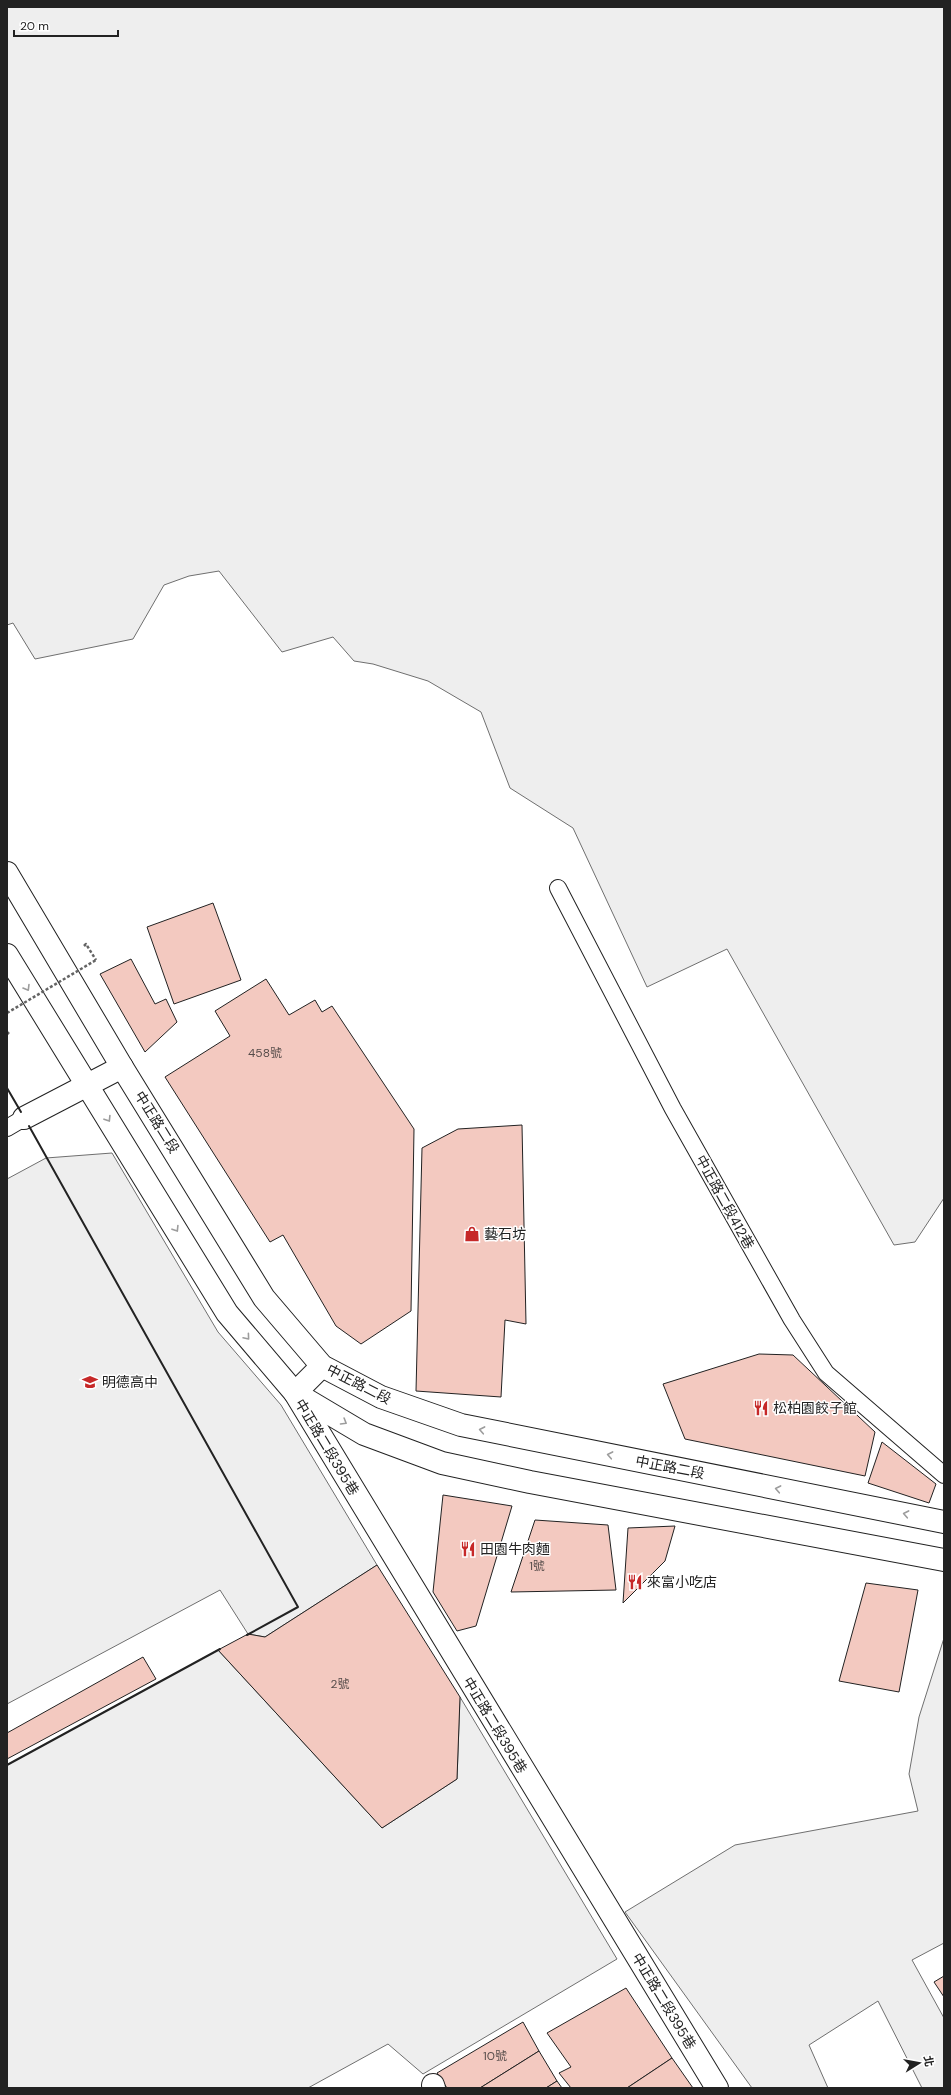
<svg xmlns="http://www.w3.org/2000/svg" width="951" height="2095" font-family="'DM Sans','Noto Sans TC',sans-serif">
  <rect width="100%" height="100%" fill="#fff"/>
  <g fill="#eee" stroke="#6f6f6f">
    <path d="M7 7H944V1198L915 1242 894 1245 727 949 647 987 573 828 510 788 481 712 428 681 373 664 354 661 333 637 282 652 219 571 189 576 164 585 133 639 35 659 13 623 7 625Z"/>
    <path d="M112 1153 218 1332 281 1405 377 1565 265 1637 248 1634 220 1590 7 1704V1179L46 1158Z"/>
    <path d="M944 1638V1943L912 1960 944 2018V2088H922L878 2001 809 2045 828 2088H752L625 1912 735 1845 918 1811 909 1774 919 1717Z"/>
    <path d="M218 1650 382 1828 457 1779 460 1697 617 1959 423 2074 388 2044 308 2088H7V1765Z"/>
  </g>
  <g fill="#f3c9c0" stroke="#222">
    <path d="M213 903 241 980 174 1004 147 927Z"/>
    <path d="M131 959 155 1004 166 999 177 1022 145 1052 100 974Z"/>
    <path d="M266 979 289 1015 315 1000 322 1012 332 1006 414 1129 411 1311 361 1344 336 1326 283 1235 270 1242 165 1077 230 1036 215 1011Z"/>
    <path d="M522 1125 526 1324 505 1320 501 1397 416 1391 422 1148 458 1129Z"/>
    <path d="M759 1354 793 1355 875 1432 865 1476 685 1439 663 1384Z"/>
    <path d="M882 1442 936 1484 929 1503 868 1483Z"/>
    <path d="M443 1495 512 1506 476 1626 457 1631 433 1592Z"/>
    <path d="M535 1520 608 1525 616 1590 511 1592Z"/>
    <path d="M675 1526 665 1561 623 1603 628 1528Z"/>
    <path d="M377 1565 460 1697 457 1779 382 1828 218 1650 248 1634 265 1637Z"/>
    <path d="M866 1583 918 1590 899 1692 839 1681Z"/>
    <path d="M143 1657 156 1679 7 1759V1733Z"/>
    <path d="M944 1976V1997L934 1982Z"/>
    <path d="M626 1988 672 2058 627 2088H571L559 2073 571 2067 547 2033Z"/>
    <path d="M523 2022 539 2051 480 2088H447L437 2073Z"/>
    <path d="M539 2051 557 2081 546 2088H480Z"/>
    <path d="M672 2058 693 2088H627Z"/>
    <path d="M557 2081 562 2088H546Z"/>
  </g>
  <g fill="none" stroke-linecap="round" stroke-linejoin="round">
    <defs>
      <g id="service">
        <path d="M558 888 673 1109 792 1320 826 1373 944 1475"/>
        <path d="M7 1128 24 1118"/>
      </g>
      <g id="minor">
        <path d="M24 1118 122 1067"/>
        <path d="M322 1366 295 1393 717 2088"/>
        <path d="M433 2085 434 2088"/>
      </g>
      <g id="primary">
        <path d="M7 873 122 1067 264 1298 322 1366 381 1397 461 1425 944 1522"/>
        <path d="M7 955 227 1313 295 1393 364 1434 442 1463 530 1482 944 1560"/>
      </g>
    </defs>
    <use href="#service" stroke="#222" stroke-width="18"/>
    <use href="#minor" stroke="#222" stroke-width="24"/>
    <use href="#primary" stroke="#222" stroke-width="24"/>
    <g stroke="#646464" stroke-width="2.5" stroke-dasharray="3 2" stroke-linecap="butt">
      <path d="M84 946 86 944 96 960"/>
      <path d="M7 1032 9 1034"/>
    </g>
    <use href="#service" stroke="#fff" stroke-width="16"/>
    <use href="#minor" stroke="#fff" stroke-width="22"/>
    <use href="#primary" stroke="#fff" stroke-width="22"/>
    <path stroke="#646464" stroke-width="2.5" stroke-dasharray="3 2" stroke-linecap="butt" d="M7 1013 96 960"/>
    <g stroke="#222" stroke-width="2">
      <path d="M7 1088 21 1112"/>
      <path d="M29 1126 298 1607 247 1635"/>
      <path d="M7 1765 220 1649"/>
    </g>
  </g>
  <defs><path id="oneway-chevron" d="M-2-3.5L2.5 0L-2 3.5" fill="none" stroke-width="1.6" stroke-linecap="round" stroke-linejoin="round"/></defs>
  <g stroke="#9c9c9c">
    <use href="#oneway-chevron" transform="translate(27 988) rotate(59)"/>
    <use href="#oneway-chevron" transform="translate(108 1119) rotate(58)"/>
    <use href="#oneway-chevron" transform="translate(176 1229) rotate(58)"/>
    <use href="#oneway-chevron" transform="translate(247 1337) rotate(50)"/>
    <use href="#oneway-chevron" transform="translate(344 1422) rotate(31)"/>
    <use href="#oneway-chevron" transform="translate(482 1430) rotate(-169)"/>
    <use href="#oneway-chevron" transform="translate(610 1455) rotate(-169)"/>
    <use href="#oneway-chevron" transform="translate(778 1489) rotate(-169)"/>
    <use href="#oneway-chevron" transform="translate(906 1514) rotate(-169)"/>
  </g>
  <defs>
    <symbol id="shop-bare" viewBox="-9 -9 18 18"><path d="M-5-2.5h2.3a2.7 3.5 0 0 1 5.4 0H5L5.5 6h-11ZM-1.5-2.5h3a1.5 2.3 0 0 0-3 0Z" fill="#c62828" stroke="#fff" stroke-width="2.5" paint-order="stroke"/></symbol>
    <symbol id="school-bare" viewBox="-9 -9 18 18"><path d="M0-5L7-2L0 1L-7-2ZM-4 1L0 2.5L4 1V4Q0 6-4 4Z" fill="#c62828" stroke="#fff" stroke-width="2.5" paint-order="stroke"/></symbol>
    <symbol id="restaurant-bare" viewBox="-9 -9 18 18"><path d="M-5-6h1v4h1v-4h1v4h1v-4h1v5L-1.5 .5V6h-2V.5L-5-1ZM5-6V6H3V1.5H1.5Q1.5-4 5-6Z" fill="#c62828" stroke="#fff" stroke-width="2.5" paint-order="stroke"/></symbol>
  </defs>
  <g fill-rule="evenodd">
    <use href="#shop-bare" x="461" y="1223" width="22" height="22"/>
    <use href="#school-bare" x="79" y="1371" width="22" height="22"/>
    <use href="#restaurant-bare" x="750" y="1397" width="22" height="22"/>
    <use href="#restaurant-bare" x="457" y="1538" width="22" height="22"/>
    <use href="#restaurant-bare" x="624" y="1571" width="22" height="22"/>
  </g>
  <g text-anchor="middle" stroke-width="3" stroke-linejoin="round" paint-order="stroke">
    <g font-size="12" fill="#564c4a">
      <text x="265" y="1057">458號</text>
      <text x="537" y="1570">1號</text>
      <text x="340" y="1688">2號</text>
      <text x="495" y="2060">10號</text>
    </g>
    <g font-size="14" fill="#222" stroke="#fff">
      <text transform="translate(157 1122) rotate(58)" y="5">中正路二段</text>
      <text transform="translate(725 1202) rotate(61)" y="5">中正路二段412巷</text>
      <text transform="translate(359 1384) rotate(27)" y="5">中正路二段</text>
      <text transform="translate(327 1447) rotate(59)" y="5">中正路二段395巷</text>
      <text transform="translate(670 1467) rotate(11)" y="5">中正路二段</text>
      <text transform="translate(495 1725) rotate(59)" y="5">中正路二段395巷</text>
      <text transform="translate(664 2001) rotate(59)" y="5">中正路二段395巷</text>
    </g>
    <g font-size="14" fill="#222" stroke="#fff" text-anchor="start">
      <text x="484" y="1239">藝石坊</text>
      <text x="102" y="1387">明德高中</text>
      <text x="773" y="1413">松柏園餃子館</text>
      <text x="480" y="1554">田園牛肉麵</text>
      <text x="647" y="1587">來富小吃店</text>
    </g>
  </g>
  <rect width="951" height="2095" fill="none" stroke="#222222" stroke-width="16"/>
  <g transform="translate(919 2063) rotate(79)" stroke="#ffffff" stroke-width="3" paint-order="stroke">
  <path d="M0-3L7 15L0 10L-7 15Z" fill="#222222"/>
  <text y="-6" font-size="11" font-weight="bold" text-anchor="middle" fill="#222222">北</text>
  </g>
  <path d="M14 30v6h104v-6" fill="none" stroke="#222222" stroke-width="2"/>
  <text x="20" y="30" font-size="12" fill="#222222" stroke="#ffffff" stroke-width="3" paint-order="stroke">20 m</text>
</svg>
